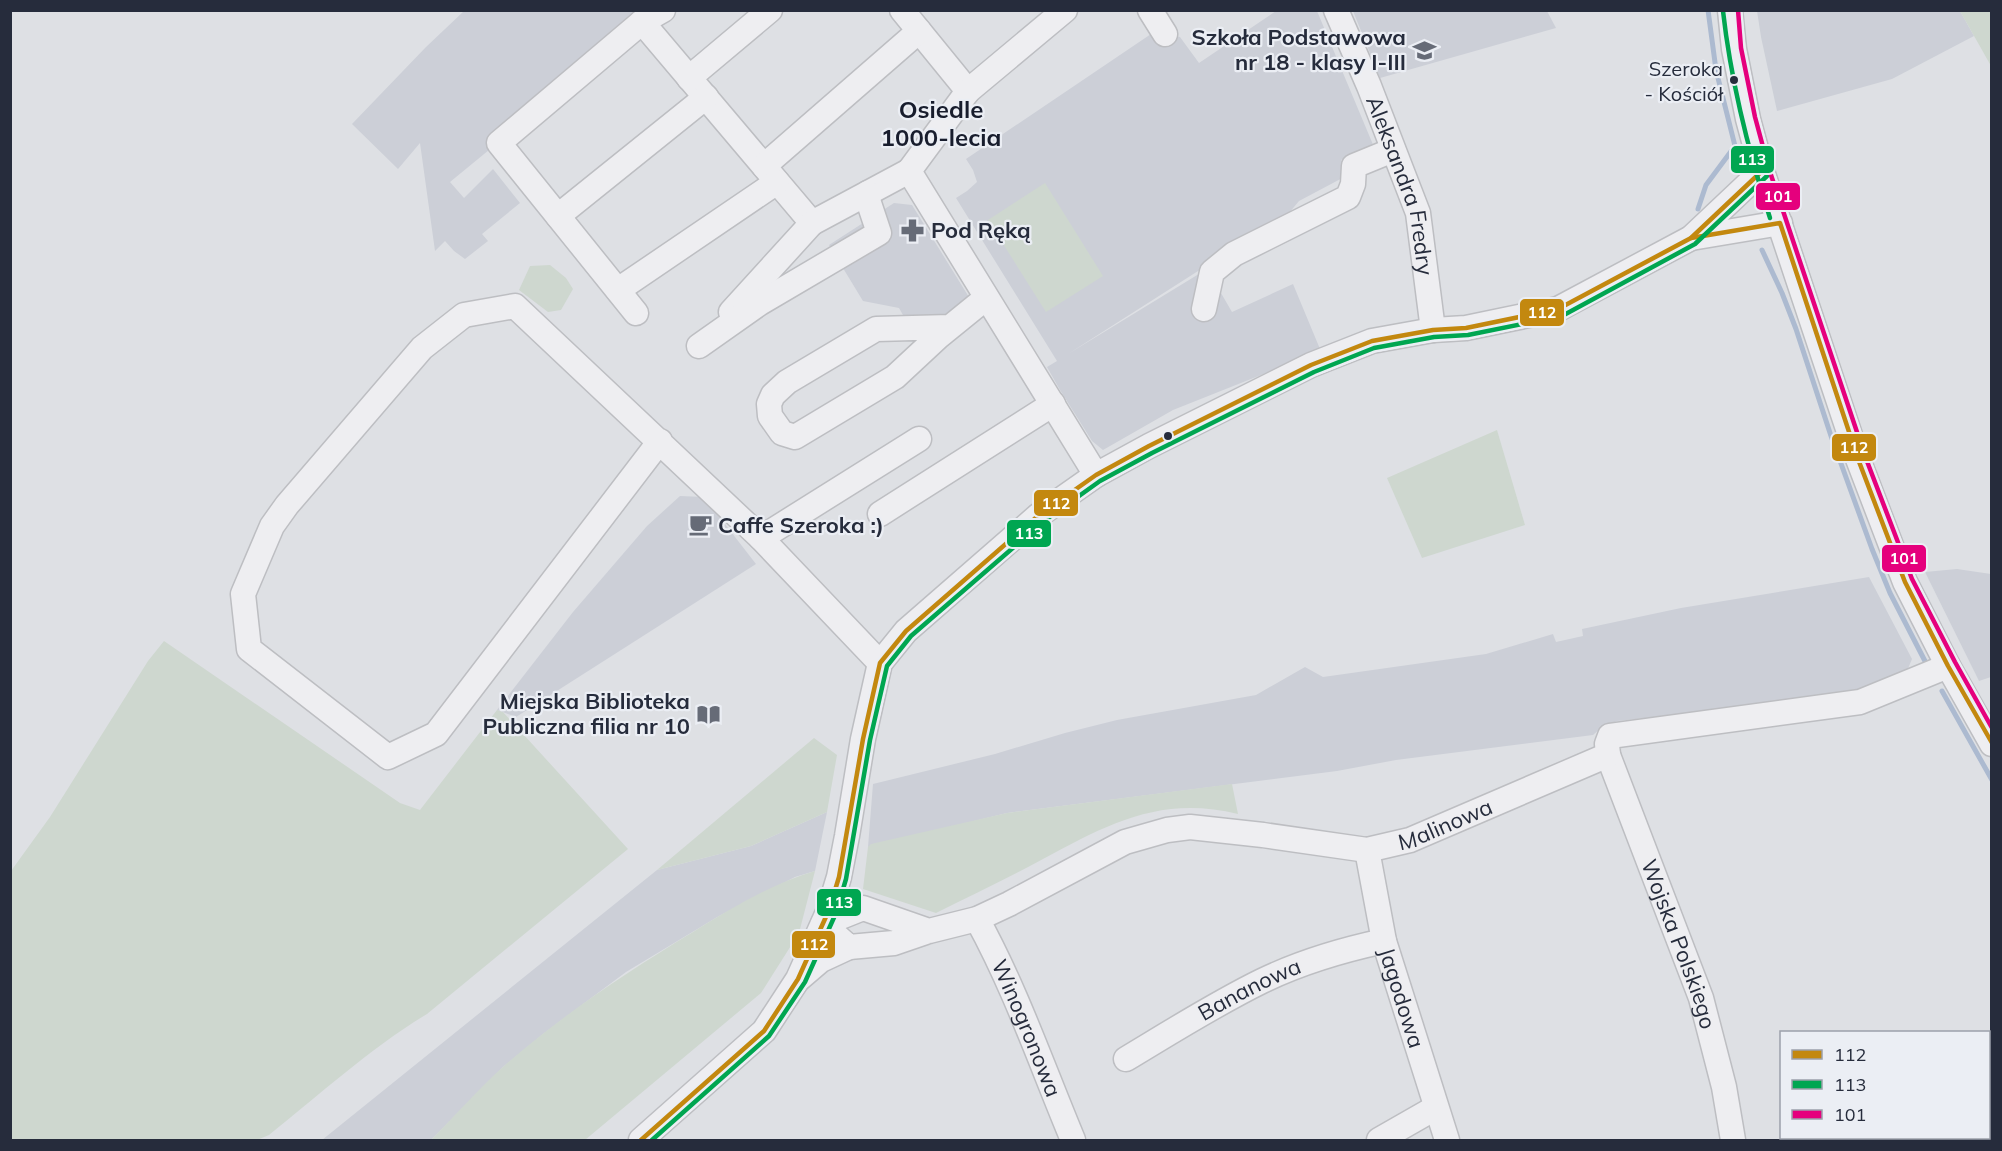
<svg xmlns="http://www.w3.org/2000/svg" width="2002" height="1151" font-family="Mulish,sans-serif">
  <rect width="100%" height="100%" fill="#dee0e4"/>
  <g fill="#cccfd7">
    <path d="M464 11H658L450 182 464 198 493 169 520 203 482 234 488 241 465 259 454 251 445 241 435 251 420 143 398 169 352 124 426 47Z"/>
    <path d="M1276 11H1317L1374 147 1341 160 1348 175 1299 201 1289 213 1068 354 1207 269 1232 312 1293 284 1320 349 1261 375 1173 410 1103 450 1092 441 1060 390 1047 367 1057 361 956 198 967 191 977 182 973 170 966 159 1154 32 1180 37 1199 63Z"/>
    <path d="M1353 11H1547L1556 28 1380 78Z"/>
    <path d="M1757 11H1960L1974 36 1892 79 1777 111 1761 37Z"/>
    <path d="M894 203 912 205 980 315 907 322 899 308 863 301 829 245Z"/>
    <path d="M680 496 704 497 756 564 516 717 497 710 573 612 647 526Z"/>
    <path d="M1957 569 1991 574V677L1979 681 1925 572Z"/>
    <path d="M1869 577 1912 659 1904 678 1838 697 1617 721 1601 728 1593 735 1396 760 1337 771 1007 813 868 847 873 784 995 754 1065 733 1117 720 1256 695 1305 667 1323 677 1486 654 1553 634 1556 642 1583 636 1582 629 1681 608Z"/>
    <path d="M827 812 815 871 795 877 719 916 626 972 543 1034 503 1067 431 1140H322L657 870 751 846Z"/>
  </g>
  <g fill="#ced7cf">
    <path d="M1960 11H1991V66Z"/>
    <path d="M1045 183 1103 276 1046 312 988 220Z"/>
    <path d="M550 265 566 278 573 289 561 310 548 312 519 290 530 266Z"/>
    <path d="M1497 430 1525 525 1422 558 1387 478Z"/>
    <path d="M164 641 400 803 420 810 497 710 503 712 628 849 427 1014C372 1047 319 1095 269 1135L257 1140H11V871L50 817 148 661Z"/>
    <path d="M814 738 837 755 827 812 751 846 657 870Z"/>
    <path d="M1232 784 1238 814C1161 795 1108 824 1043 859 1008 878 972 895 936 913L863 889 868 847 871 844 1007 813Z"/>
    <path d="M815 871 799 933 761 993 585 1140H431C455 1116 478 1089 504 1066 562 1015 627 972 693 932 730 909 773 883 815 871Z"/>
  </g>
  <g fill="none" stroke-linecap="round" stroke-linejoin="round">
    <g stroke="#acbad0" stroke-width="5">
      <path d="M1708 10 1716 70 1738 158"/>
      <path d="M1698 209 1706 185 1735 146"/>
      <path d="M1762 250 1782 293 1796 329 1831 436 1872 549 1890 593 1927 665"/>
      <path d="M1942 691 1992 780"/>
    </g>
    <defs>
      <g id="minor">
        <path d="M663 10 642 22 812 223 909 171"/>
        <path d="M902 10 968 91 909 171 1096 475"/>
        <path d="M1150 10 1165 34"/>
        <path id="s1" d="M1336 10 1369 86 1418 213 1433 330"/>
        <path d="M1730 10 1734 49 1748 119 1762 171 1858 459 1905 582 1948 666 1992 744"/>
        <path d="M689 78 770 10"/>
        <path d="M968 91 1065 10"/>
        <path d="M764 166 919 31"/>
        <path d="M558 216 706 97"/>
        <path d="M1691 238 1780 223"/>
        <path d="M618 290 777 182"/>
        <path d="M1204 309 1212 272 1234 254 1348 197 1353 184 1354 166 1393 150"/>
        <path d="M731 312 812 223"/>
        <path d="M636 313 499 143 642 22"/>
        <path d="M950 327 876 329 787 382 773 395 769 404 770 416 782 433 795 437 895 377 938 337 986 298"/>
        <path d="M699 346 760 303 879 233 868 200V193"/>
        <path d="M660 441 436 734 388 757 249 649 243 594 272 526 287 505 422 348 464 315 515 306 761 538 880 663"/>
        <path d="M880 514 1053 404"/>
        <path d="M761 538 919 439"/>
        <path id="s2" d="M1608 755 1701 998 1724 1087 1733 1140"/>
        <path id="s3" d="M1367 850 1384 941 1447 1140"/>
        <path id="s4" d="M977 919C1016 990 1042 1066 1073 1140"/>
        <path id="s5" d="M929 931 863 908 823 924 849 947 894 943 929 931 977 919 1009 904 1125 842 1167 830 1190 827 1263 835 1367 850 1410 840 1608 755 1607 744 1610 736 1860 702 1948 666"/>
        <path d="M800 978 821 960 849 947"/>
        <path id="s6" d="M1126 1059C1171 1032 1215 1004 1262 981 1301 962 1342 950 1384 941"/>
        <path d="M641 1140 764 1031 798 979 829 910 839 877 847 836 863 739 880 663 906 631 1039 515 1096 475 1149 446 1311 365 1372 341 1433 330 1466 328 1558 309 1691 238 1762 171"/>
        <path d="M1379 1140 1435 1108"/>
      </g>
    </defs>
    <use href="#minor" stroke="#bdbec2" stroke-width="27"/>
    <use href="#minor" stroke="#eeeef1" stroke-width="24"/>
    <defs>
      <g id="bus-1">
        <path d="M1691 238 1780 223 1858 459 1905 582 1948 666 1992 743"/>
        <path d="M641 1140 764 1031 798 979 829 910 839 877 863 739 880 663 906 631 1039 515 1096 475 1149 446 1311 365 1372 341 1433 330 1466 328 1558 309 1691 238 1762 171"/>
      </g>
      <g id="bus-2">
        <path d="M1723 11C1731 82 1748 150 1770 218"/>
        <path d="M652 1140 769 1036 805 982 836 913 846 879 870 740 887 666 911 636 1044 521 1100 481 1152 453 1314 372 1374 348 1434 337 1468 335 1562 316 1695 244 1767 176"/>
      </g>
      <path id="bus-3" d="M1738 10 1741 48 1755 117 1769 169 1865 456 1912 579 1955 662 1992 728"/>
    </defs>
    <use href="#bus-1" stroke="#ebeef4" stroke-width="9"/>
    <use href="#bus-2" stroke="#ebeef4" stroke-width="9"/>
    <use href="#bus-3" stroke="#ebeef4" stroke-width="9"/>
    <use href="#bus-1" stroke="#c3880f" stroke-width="4.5"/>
    <use href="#bus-2" stroke="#00a651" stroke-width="4.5"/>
    <use href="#bus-3" stroke="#e5007d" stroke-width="4.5"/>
  </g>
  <defs>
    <symbol id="school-bare" viewBox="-9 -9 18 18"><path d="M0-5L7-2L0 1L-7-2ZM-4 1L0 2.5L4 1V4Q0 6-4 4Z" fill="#666b77" stroke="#ebeef4" stroke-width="2.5" paint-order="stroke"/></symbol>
    <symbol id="pharmacy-bare" viewBox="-9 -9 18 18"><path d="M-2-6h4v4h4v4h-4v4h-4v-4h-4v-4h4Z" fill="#666b77" stroke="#ebeef4" stroke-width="2.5" paint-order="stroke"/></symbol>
    <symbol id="cafe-bare" viewBox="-9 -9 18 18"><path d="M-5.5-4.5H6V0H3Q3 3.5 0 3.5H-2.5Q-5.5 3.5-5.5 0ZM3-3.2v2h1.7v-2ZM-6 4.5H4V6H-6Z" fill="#666b77" stroke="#ebeef4" stroke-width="2.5" paint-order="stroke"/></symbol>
    <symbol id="library-bare" viewBox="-9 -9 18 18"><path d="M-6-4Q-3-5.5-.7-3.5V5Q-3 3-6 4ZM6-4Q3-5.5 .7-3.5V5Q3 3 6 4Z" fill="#666b77" stroke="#ebeef4" stroke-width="2.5" paint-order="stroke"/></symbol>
  </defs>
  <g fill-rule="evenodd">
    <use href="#school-bare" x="1408" y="34" width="33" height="33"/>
    <use href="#pharmacy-bare" x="896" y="214" width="33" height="33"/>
    <use href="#cafe-bare" x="684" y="508" width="33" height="33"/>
    <use href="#library-bare" x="692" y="698" width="33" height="33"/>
  </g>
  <g fill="#262c3c" stroke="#ebeef4" stroke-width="2">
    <circle cx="1734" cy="80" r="5"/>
    <circle cx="1168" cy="436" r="5"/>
  </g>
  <g text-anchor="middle" stroke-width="4.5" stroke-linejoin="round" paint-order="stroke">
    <g font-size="20" fill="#262c3c" stroke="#ebeef4" text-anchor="end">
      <text x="1723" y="76">Szeroka<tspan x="1723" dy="25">- Kościół</tspan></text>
    </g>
    <g font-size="22" font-weight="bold" fill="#262c3c" stroke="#ebeef4" text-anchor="end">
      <text x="1406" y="45">Szkoła Podstawowa<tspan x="1406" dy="25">nr 18 - klasy I-III</tspan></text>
      <text x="931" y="238" text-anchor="start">Pod Ręką</text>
      <text x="718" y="533" text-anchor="start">Caffe Szeroka :)</text>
      <text x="690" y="709">Miejska Biblioteka<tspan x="690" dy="25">Publiczna filia nr 10</tspan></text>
    </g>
    <g font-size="22" fill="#262c3c" stroke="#ebeef4">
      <text dy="8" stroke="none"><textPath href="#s1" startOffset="188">Aleksandra Fredry</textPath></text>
      <text dy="8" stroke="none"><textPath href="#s5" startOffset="774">Malinowa</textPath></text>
      <text dy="8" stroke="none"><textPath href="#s2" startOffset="202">Wojska Polskiego</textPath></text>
      <text dy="8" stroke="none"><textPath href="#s6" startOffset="142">Bananowa</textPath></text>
      <text dy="8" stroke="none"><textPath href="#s3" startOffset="152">Jagodowa</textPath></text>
      <text dy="8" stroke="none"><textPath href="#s4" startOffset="120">Winogronowa</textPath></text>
    </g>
    <g font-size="24" font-weight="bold" fill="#181d2d" stroke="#ebeef4">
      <text x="941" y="118">Osiedle<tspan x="941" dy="28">1000-lecia</tspan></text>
    </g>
  </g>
  <g stroke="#ebeef4" stroke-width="2">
    <rect x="1730" y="145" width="45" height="29" rx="6" fill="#00a651"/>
    <rect x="1755" y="182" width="46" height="29" rx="6" fill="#e5007d"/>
    <rect x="1519" y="298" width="46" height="29" rx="6" fill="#c3880f"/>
    <rect x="1831" y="433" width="46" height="29" rx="6" fill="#c3880f"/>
    <rect x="1033" y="489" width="46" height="28" rx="6" fill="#c3880f"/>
    <rect x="1006" y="519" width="46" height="29" rx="6" fill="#00a651"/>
    <rect x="1881" y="544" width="46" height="29" rx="6" fill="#e5007d"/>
    <rect x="816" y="888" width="46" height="29" rx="6" fill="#00a651"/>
    <rect x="791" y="930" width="45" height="29" rx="6" fill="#c3880f"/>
  </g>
  <g font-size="16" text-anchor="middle" font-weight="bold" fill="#fff">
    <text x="1752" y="165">113</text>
    <text x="1778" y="202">101</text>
    <text x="1542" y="318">112</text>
    <text x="1854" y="453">112</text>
    <text x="1056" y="509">112</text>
    <text x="1029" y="539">113</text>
    <text x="1904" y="564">101</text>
    <text x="839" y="908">113</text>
    <text x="814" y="950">112</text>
  </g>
  <rect width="2002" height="1151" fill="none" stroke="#262c3c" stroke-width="24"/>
  <rect x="1780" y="1031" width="210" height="108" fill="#ebeef4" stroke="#9ca0aa" stroke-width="1.5"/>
  <rect x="1792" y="1050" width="30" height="9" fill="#c3880f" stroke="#9ca0aa" stroke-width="1.5"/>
  <text x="1834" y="1061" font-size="18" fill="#262c3c">112</text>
  <rect x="1792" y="1080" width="30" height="9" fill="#00a651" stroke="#9ca0aa" stroke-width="1.5"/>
  <text x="1834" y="1091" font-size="18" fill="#262c3c">113</text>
  <rect x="1792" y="1110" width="30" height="9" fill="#e5007d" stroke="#9ca0aa" stroke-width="1.5"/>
  <text x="1834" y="1121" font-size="18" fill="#262c3c">101</text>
</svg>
